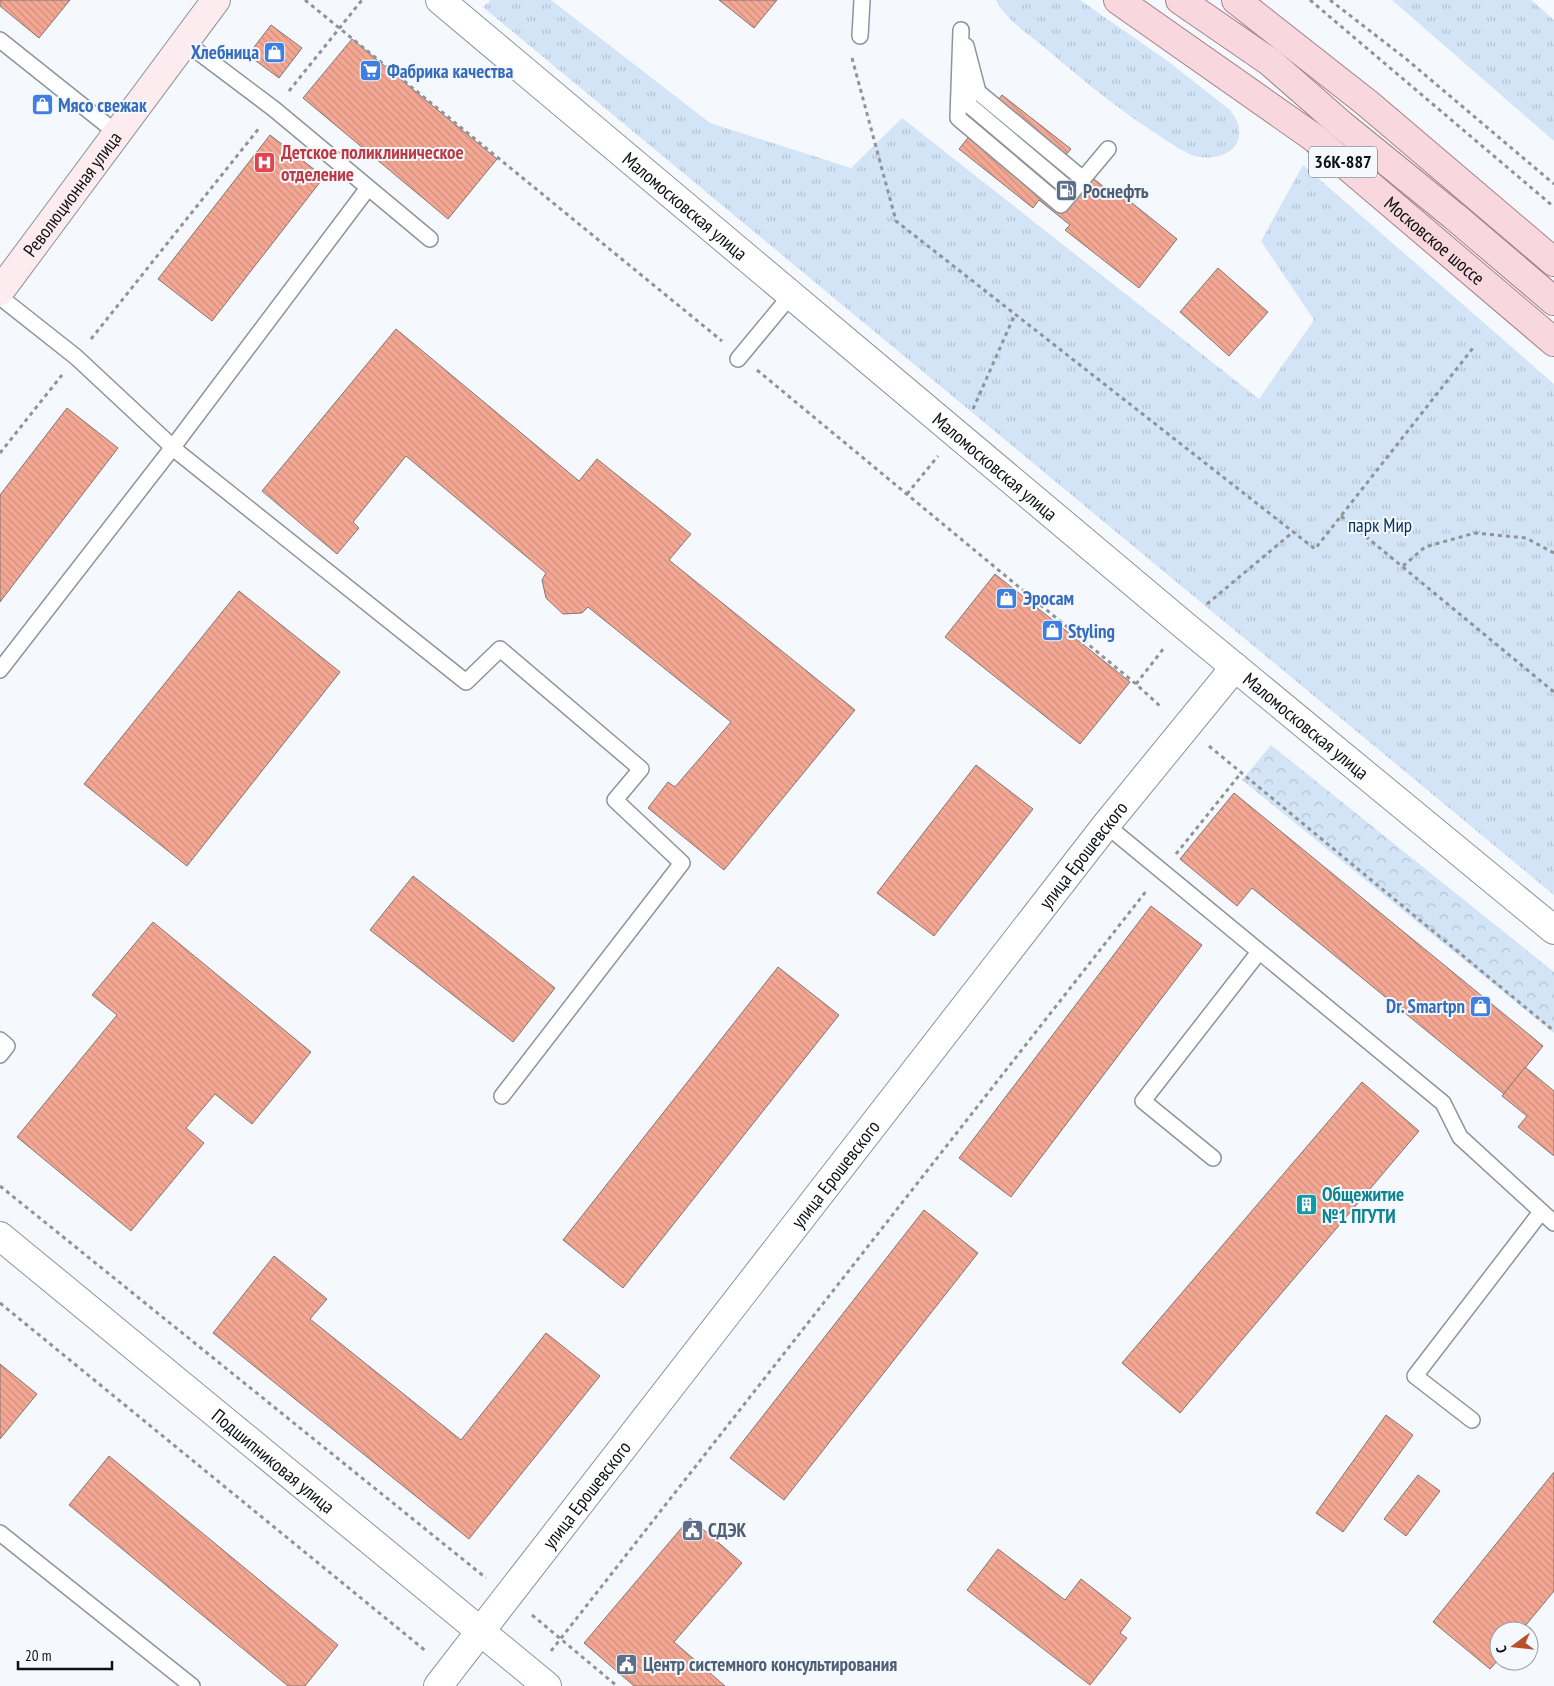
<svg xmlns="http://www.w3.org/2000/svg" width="1554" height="1686" font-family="'PT Sans Narrow',sans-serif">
  <defs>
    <pattern id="grass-tufts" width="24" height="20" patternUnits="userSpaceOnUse" patternTransform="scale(1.25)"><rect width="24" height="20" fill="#d3e4f6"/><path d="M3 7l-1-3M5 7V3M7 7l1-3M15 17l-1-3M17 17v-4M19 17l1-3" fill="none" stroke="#b4c3d2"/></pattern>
    <pattern id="forest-crowns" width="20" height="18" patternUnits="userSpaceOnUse" patternTransform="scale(1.25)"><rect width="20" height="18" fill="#d3e4f6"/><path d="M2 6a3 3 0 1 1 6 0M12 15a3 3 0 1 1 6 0" fill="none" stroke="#b4c3d2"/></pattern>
    <pattern id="building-back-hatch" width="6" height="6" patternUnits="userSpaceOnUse" patternTransform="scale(1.25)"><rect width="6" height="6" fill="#f4a793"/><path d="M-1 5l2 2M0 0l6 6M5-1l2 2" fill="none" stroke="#d08f7e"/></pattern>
  </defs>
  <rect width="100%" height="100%" fill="#f5f9fe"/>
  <g fill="url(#grass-tufts)">
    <path d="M491 0H551L710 123 851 168 902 118 1259 399 1314 320 1261 241 1303 165 1554 384V895L483 7Z"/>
    <path d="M996 0H1080L1169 62 1230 110C1234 116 1239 122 1239 130 1242 155 1210 162 1191 155 1178 149 1165 139 1152 131 1114 106 1079 77 1044 47 1028 34 1005 19 996 0Z"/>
    <path d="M1392 0H1531L1554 20V141Z"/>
  </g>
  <path fill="url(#forest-crowns)" d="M1271 745 1554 972V1033L1242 780Z"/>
  <g fill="url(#building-back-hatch)" stroke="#807673">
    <path d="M0 0H70L39 38 0 6Z"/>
    <path d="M719 0H777L754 28Z"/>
    <path d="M271 25 302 48 279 78 248 55Z"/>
    <path d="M352 39 497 159 448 219 303 98Z"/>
    <path d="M1002 95 1071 149 1065 156 1109 191 1112 187 1177 239 1139 288 1065 230 1070 225 1039 200 1033 208 959 149Z"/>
    <path d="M270 135 324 177 212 321 158 279Z"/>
    <path d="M1218 268 1268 312 1229 356 1180 312Z"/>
    <path d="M396 329 579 481 597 459 691 534 669 560 855 710 724 870 648 808 668 782 675 787 731 722 588 607 582 613 563 614 546 598 542 580 546 573 406 456 353 522 359 528 337 554 262 491Z"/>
    <path d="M67 408 118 448 0 602V495Z"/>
    <path d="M995 574 1130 682 1080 744 945 637Z"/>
    <path d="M239 591 340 672 187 866 84 784Z"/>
    <path d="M976 765 1033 809 934 936 877 893Z"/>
    <path d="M1234 793 1543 1046 1504 1094 1252 888 1237 906 1180 859Z"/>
    <path d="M413 876 555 988 513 1042 370 930Z"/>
    <path d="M1151 906 1202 945 1011 1197 959 1158Z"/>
    <path d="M153 922 311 1052 252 1124 215 1094 186 1128 204 1143 131 1231 17 1137 117 1015 92 995Z"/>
    <path d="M778 967 839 1015 623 1288 563 1240Z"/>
    <path d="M1525 1067 1554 1091V1156L1518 1127 1527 1116 1502 1096Z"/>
    <path d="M1362 1082 1419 1131 1180 1413 1122 1363Z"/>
    <path d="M924 1210 978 1253 784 1500 730 1458Z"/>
    <path d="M274 1256 327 1299 310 1319 461 1440 546 1333 600 1376 469 1539 213 1333Z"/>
    <path d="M0 1364 37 1394 0 1439Z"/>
    <path d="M1386 1415 1413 1435 1343 1532 1316 1513Z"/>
    <path d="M109 1456 338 1645 305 1686H288L69 1505Z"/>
    <path d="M1554 1472V1591L1521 1631H1499V1659L1490 1669 1433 1622Z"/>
    <path d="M1418 1475 1440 1491 1406 1536 1384 1519Z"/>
    <path d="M690 1518 742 1563 674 1642 725 1686H634L584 1643Z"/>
    <path d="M998 1549 1065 1600 1081 1579 1131 1618 1120 1633 1127 1638 1090 1685 967 1590Z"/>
  </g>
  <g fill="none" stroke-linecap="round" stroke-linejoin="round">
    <defs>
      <g id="lane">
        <path d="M961 30 958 118 1061 205 1108 149"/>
        <path d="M860 36 862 0"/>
        <path d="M0 40 118 134"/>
        <path d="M185 42 274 109 430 239"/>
        <path d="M966 46 978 92 1083 179"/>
        <path d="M967 86 969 105 1072 192"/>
        <path d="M0 297 76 357 179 453 466 682 500 649 641 769 615 800 682 863 502 1096"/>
        <path d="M738 359 791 295"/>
        <path d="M0 670 173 447 368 188"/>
        <path d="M1106 825 1443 1103 1460 1137 1554 1223"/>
        <path d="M0 1040 7 1046 0 1055"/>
        <path d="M1213 1158 1143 1101 1259 952"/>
        <path d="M1472 1420 1415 1376 1541 1212"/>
        <path d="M0 1533 192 1686"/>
      </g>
      <g id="street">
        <path id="s1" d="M440 0 1185 626 1554 930"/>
        <path id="s2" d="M0 1236 547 1686"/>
        <path id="s3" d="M438 1686 1106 825 1235 667"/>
      </g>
      <g id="secondary">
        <path id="s4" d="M0 291 216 0"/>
      </g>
      <g id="primary">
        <path id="s5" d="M1118 0 1313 137 1554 342"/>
        <path d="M1180 0 1270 62 1342 125 1454 216 1554 301"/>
        <path d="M1236 0 1367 103 1554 262"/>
      </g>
    </defs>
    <use href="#lane" stroke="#8d949b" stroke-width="18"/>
    <use href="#street" stroke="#8d949b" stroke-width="30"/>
    <use href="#secondary" stroke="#8d949b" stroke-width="30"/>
    <use href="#primary" stroke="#a48089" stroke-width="30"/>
    <g stroke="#909398" stroke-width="3" stroke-dasharray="4 4" stroke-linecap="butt">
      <path d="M305 0 722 341"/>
      <path d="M1310 0 1554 207"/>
      <path d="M1330 0 1405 58 1554 184"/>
      <path d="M852 58 896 221 1315 549 1473 348"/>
      <path d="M289 91 362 0"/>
      <path d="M91 339 260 127"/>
      <path d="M757 370 1136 684 1160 706"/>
      <path d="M973 409 1015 314"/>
      <path d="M0 453 62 375"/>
      <path d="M907 494 938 456"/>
      <path d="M1341 516 1554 692"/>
      <path d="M1403 566 1425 547 1475 533 1526 538 1554 553"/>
      <path d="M1207 604 1293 532"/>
      <path d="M1136 684 1164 648"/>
      <path d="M1209 746 1554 1031"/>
      <path d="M1176 854 1241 773"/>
      <path d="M0 1186 486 1578"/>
      <path d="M0 1303 427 1652"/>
      <path d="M532 1615 617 1686"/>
      <path d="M551 1651 1147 890"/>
    </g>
    <use href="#lane" stroke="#fff" stroke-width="15"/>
    <use href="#street" stroke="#fff" stroke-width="28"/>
    <use href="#secondary" stroke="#fcebef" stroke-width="28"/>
    <use href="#primary" stroke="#f9d7df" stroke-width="28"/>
  </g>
  <defs>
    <symbol id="shop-square" viewBox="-11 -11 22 22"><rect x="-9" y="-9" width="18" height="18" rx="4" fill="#3f7fe0" stroke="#f5f9fe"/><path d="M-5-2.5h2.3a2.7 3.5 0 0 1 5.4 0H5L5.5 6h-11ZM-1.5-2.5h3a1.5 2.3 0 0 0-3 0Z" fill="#fff"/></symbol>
    <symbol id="supermarket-square" viewBox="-11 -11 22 22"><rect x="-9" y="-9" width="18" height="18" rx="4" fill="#3f7fe0" stroke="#f5f9fe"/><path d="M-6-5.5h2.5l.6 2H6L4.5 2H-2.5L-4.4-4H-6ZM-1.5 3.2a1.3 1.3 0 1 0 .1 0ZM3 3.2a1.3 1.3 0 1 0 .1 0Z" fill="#fff"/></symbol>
    <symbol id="hospital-square" viewBox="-11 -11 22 22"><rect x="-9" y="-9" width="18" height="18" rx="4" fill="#e0444e" stroke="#f5f9fe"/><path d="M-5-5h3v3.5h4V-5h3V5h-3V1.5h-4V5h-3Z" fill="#fff"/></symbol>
    <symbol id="fuel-square" viewBox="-11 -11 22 22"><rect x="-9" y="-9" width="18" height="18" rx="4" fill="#5c6f8a" stroke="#f5f9fe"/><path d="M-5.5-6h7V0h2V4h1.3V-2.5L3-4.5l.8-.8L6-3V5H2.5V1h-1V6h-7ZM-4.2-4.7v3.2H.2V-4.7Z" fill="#fff"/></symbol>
    <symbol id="building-square" viewBox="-11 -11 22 22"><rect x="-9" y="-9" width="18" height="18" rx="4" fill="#0f9aa8" stroke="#f5f9fe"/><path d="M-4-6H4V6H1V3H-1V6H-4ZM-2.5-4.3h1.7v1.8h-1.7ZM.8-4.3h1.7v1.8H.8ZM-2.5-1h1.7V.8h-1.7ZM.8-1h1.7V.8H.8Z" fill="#fff"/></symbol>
    <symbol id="civic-square" viewBox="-11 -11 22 22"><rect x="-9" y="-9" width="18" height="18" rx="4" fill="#5c6f8a" stroke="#f5f9fe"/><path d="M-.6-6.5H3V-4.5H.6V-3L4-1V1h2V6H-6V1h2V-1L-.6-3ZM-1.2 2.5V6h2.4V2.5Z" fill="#fff"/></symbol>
  </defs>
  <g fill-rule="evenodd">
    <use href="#shop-square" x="262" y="40" width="25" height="25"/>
    <use href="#supermarket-square" x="358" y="58" width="25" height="25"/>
    <use href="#shop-square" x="30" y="92" width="25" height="25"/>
    <use href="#hospital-square" x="252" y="150" width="25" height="25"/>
    <use href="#fuel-square" x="1054" y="178" width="25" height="25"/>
    <use href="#shop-square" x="994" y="586" width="25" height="25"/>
    <use href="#shop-square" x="1040" y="618" width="25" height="25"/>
    <use href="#shop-square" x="1468" y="994" width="25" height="25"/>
    <use href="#building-square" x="1294" y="1192" width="25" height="25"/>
    <use href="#civic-square" x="680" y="1518" width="25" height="25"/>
    <use href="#civic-square" x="614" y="1652" width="25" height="25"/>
  </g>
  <g text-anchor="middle" stroke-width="4" stroke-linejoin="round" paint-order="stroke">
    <rect fill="#f5f9fe" stroke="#53565a" stroke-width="1" x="1309" y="146.5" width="68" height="31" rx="4"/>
    <g font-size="18" font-weight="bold" fill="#0e1013">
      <text x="1343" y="168">36К-887</text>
    </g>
    <g font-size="19" font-weight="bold" fill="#366cbe" stroke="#f5f9fe" text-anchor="start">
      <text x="259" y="59" text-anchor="end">Хлебница</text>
      <text x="387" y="78">Фабрика качества</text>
      <text x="58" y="112">Мясо свежак</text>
      <text x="1023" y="605">Эросам</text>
      <text x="1068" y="638">Styling</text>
      <text x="1465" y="1013" text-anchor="end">Dr. Smartpn</text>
    </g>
    <g font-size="19" font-weight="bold" fill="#be3a42" stroke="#f5f9fe" text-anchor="start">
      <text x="281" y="159">Детское поликлиническое<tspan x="281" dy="22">отделение</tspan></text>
    </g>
    <g font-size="19" font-weight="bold" fill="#4e5e75" stroke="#f5f9fe" text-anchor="start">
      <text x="1083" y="198">Роснефть</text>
      <text x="708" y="1537">СДЭК</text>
      <text x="643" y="1671">Центр системного консультирования</text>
    </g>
    <g font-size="19" fill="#0e1013" stroke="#f5f9fe">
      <text dy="7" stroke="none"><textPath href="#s4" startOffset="121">Революционная улица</textPath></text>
      <text dy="7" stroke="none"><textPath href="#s1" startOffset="320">Маломосковская улица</textPath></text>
      <text dy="7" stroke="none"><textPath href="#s5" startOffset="398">Московское шоссе</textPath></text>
      <text dy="7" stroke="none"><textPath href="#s1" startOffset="725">Маломосковская улица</textPath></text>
      <text dy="7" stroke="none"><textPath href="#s1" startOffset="1130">Маломосковская улица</textPath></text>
      <text dy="7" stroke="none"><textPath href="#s3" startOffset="1052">улица Ерошевского</textPath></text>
      <text dy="7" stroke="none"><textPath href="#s3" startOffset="648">улица Ерошевского</textPath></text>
      <text dy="7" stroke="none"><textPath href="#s2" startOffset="354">Подшипниковая улица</textPath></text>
      <text dy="7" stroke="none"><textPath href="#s3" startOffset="242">улица Ерошевского</textPath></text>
    </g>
    <g font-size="19" fill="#03345e" stroke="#f5f9fe">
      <text x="1380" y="532">парк Мир</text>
    </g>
    <g font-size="19" font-weight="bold" fill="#0d838f" stroke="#f5f9fe" text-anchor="start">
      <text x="1322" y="1201">Общежитие<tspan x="1322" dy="22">№1 ПГУТИ</tspan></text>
    </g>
  </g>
  <g transform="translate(1514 1646) rotate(255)"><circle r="24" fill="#f5f9fe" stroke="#999ca0"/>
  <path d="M0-4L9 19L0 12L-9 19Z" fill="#b9522a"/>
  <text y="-8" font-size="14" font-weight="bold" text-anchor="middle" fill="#0e1013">С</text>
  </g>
  <path d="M18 1661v8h94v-8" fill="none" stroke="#0e1013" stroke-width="2.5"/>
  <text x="25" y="1661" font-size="15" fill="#0e1013" stroke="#f5f9fe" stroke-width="4" paint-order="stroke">20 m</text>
</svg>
